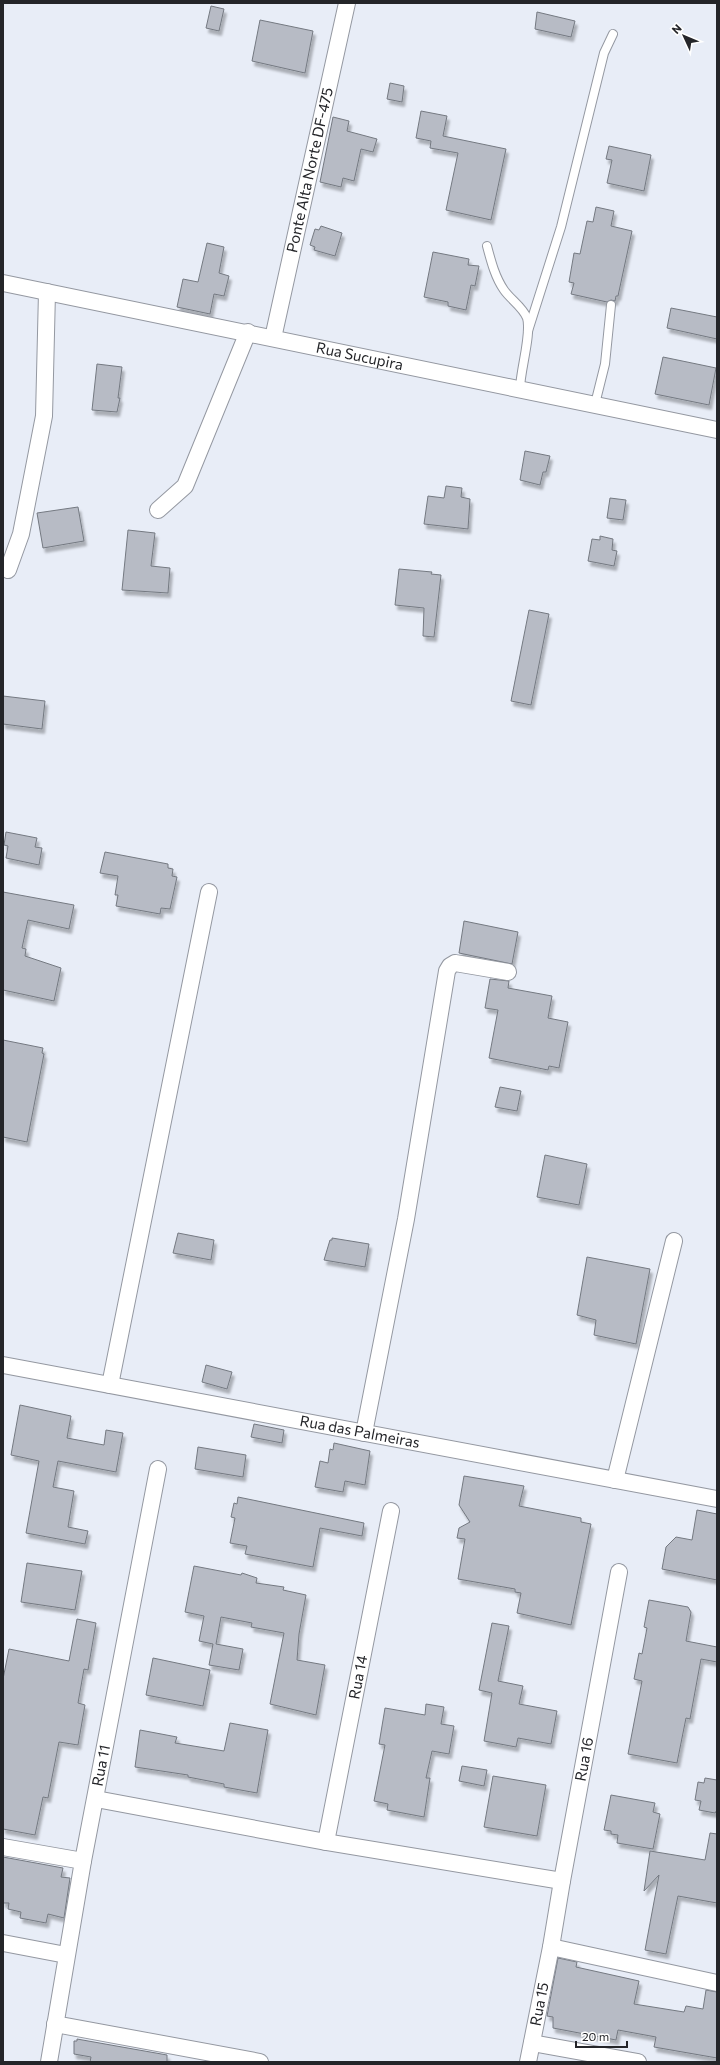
<svg xmlns="http://www.w3.org/2000/svg" width="720" height="2065" font-family="Commissioner,sans-serif">
  <defs>
    <filter id="shadow"><feDropShadow dx="2.5" dy="4.5" stdDeviation="1" flood-color="#0004"/></filter>
  </defs>
  <rect width="100%" height="100%" fill="#e8edf7"/>
  <g fill="#b7bbc5" stroke="#747981" filter="url(#shadow)">
    <path d="M211 6 224 9 219 31 206 28Z"/>
    <path d="M537 12 575 21 571 37 535 29Z"/>
    <path d="M260 20 313 31 305 73 252 61Z"/>
    <path d="M390 83 404 86 402 102 387 99Z"/>
    <path d="M421 111 447 116 443 136 506 149 491 220 446 210 458 153 430 148 431 141 416 138Z"/>
    <path d="M333 117 349 121 347 131 377 139 373 152 361 149 354 181 343 178 341 187 320 182Z"/>
    <path d="M609 146 651 155 644 191 607 183 612 160 606 159Z"/>
    <path d="M596 207 614 211 611 226 632 231 618 296H616L615 301 611 300 607 302 571 294 574 283 569 282 574 253 580 254 587 221 593 222Z"/>
    <path d="M321 226 342 233 335 256 314 250 315 247 310 245 315 229 319 230Z"/>
    <path d="M207 243 224 247 219 273 229 276 224 296 214 294 210 314 177 307 183 279 198 282Z"/>
    <path d="M433 252 469 259 468 265 479 266 475 286 471 285 466 310 448 306V302L424 297Z"/>
    <path d="M671 308 717 317V339L667 328Z"/>
    <path d="M663 357 716 368 709 405 655 394Z"/>
    <path d="M97 364 122 367 118 398H120L117 412 92 410Z"/>
    <path d="M525 451 550 456 546 472H543L540 485 520 480Z"/>
    <path d="M446 486 462 488 461 497 470 499 468 529 424 524 428 496 444 498Z"/>
    <path d="M610 498 626 500 623 520 607 518Z"/>
    <path d="M78 507 84 541 43 548 37 513Z"/>
    <path d="M128 530 155 533 151 566 170 568 168 593 122 590Z"/>
    <path d="M600 536 613 539 612 550 617 551 614 566 588 561 592 539 600 540Z"/>
    <path d="M399 569 432 572 431 574 441 575 434 637 423 636 424 608 395 605Z"/>
    <path d="M529 610 549 614 531 705 511 701Z"/>
    <path d="M3 696 45 701 42 729 3 724Z"/>
    <path d="M6 832 37 838 35 847 42 848 39 865 6 858 8 846 4 845Z"/>
    <path d="M105 852 168 864V868L173 869 172 876 177 877 170 909 161 908 160 914 116 906 118 895H115L118 876 100 873Z"/>
    <path d="M3 892 74 905 69 929 28 920 22 948 26 949 25 956 61 968 54 1001 3 990Z"/>
    <path d="M464 921 518 932 512 964 459 953Z"/>
    <path d="M490 979 509 981 508 988 552 996 548 1018 568 1022 559 1068 549 1066 548 1070 489 1058 498 1010 485 1008Z"/>
    <path d="M3 1040 43 1048 42 1053 44 1054 27 1142 3 1137Z"/>
    <path d="M500 1087 521 1091 517 1111 495 1107Z"/>
    <path d="M545 1155 587 1164 579 1205 537 1197Z"/>
    <path d="M178 1233 214 1240 211 1260 173 1253Z"/>
    <path d="M332 1238 369 1244 365 1267 324 1260 330 1240H332Z"/>
    <path d="M587 1257 650 1269 636 1344 594 1335 596 1320 577 1315Z"/>
    <path d="M206 1365 232 1372 227 1389 202 1382Z"/>
    <path d="M20 1405 71 1416 67 1438 104 1445 106 1430 123 1433 116 1472 58 1461 53 1487 74 1491 68 1527 88 1531 85 1544 26 1533 39 1461 11 1455Z"/>
    <path d="M254 1424 284 1430 282 1443 251 1437Z"/>
    <path d="M334 1443 370 1451 365 1485 345 1481 343 1492 315 1487 320 1461 328 1463 330 1449 333 1450Z"/>
    <path d="M198 1447 246 1455 243 1477 195 1469Z"/>
    <path d="M464 1476 524 1486 519 1506 581 1518V1522L591 1524 571 1625 517 1613 521 1593 515 1592V1589L458 1579 465 1539 457 1538 459 1528 470 1522 459 1505Z"/>
    <path d="M238 1497 364 1523 362 1536 320 1528 313 1567 245 1554 247 1546 230 1543 235 1518 231 1517 234 1503 237 1504Z"/>
    <path d="M697 1510 717 1514V1580L662 1569 666 1547 676 1537 692 1540Z"/>
    <path d="M27 1563 82 1571 75 1610 21 1602Z"/>
    <path d="M194 1566 241 1575 242 1573 257 1578 256 1583 284 1587 283 1590 306 1595 299 1634 297 1660 325 1665 316 1715 270 1704 284 1633 251 1627 252 1623 221 1617 216 1644 243 1649 239 1670 209 1665 213 1644 199 1641 204 1616 185 1612Z"/>
    <path d="M649 1600 688 1607 691 1612 686 1641 717 1647V1662L701 1659 690 1719 686 1718 677 1763 628 1754 642 1681 634 1679 639 1653 642 1654 647 1628 644 1627Z"/>
    <path d="M77 1619 96 1623 88 1670 84 1669 78 1703 85 1705 78 1745 59 1742 48 1798 43 1797 35 1835 3 1829V1679L9 1649 69 1661Z"/>
    <path d="M492 1623 509 1626 498 1681 523 1686 519 1704 557 1711 551 1744 518 1738 516 1747 484 1741 492 1693 479 1690Z"/>
    <path d="M153 1658 210 1670 203 1706 146 1695Z"/>
    <path d="M426 1704 444 1707 441 1724 454 1726 449 1754 432 1751 426 1778H430L424 1817 387 1810 388 1804 374 1801 385 1745 379 1744 385 1708 425 1715Z"/>
    <path d="M230 1723 268 1730 257 1793 224 1787V1784L188 1777V1775L135 1767 140 1730 177 1737 175 1743 224 1751Z"/>
    <path d="M462 1766 487 1770 484 1786 459 1781Z"/>
    <path d="M493 1776 546 1785 537 1836 484 1827Z"/>
    <path d="M705 1778 717 1780V1810L715 1813 699 1810 701 1801 695 1800 698 1782 704 1783Z"/>
    <path d="M611 1795 655 1803 653 1812 660 1814 653 1849 617 1843 618 1835 611 1834V1831L604 1830Z"/>
    <path d="M710 1833 717 1834V1903L678 1896 666 1954 645 1950 659 1875 644 1891 650 1851 705 1860Z"/>
    <path d="M3 1857 63 1868 61 1877 70 1878 64 1918 48 1914 46 1923 20 1918 21 1912 8 1909 9 1903H3Z"/>
    <path d="M558 1958 577 1962 576 1967 639 1981 634 2004 684 2012 686 2006 703 2009 706 1990 717 1992V2058L654 2047 656 2037 618 2030 616 2040 553 2028V2017L547 2016Z"/>
    <path d="M77 2039 167 2055V2062H90L91 2057 74 2054V2041H77Z"/>
  </g>
  <g fill="none" stroke-linecap="round" stroke-linejoin="round">
    <defs>
      <g id="service">
        <path d="M487 246C491 261 495 277 504 290 510 299 523 307 527 318 532 333 520 371 520 389"/>
        <path d="M528 331 561 227 604 53 613 34"/>
        <path d="M595 404 605 364 611 305"/>
      </g>
      <g id="minor">
        <path id="s1" d="M3 283 717 430"/>
        <path id="s2" d="M273 338 347 3"/>
        <path d="M158 510 185 486 248 332"/>
        <path d="M8 570 21 534 44 416 47 292"/>
        <path id="s3" d="M3 1365 717 1499"/>
        <path d="M110 1385 209 892"/>
        <path d="M364 1433 406 1219 447 971 450 966 455 963 508 972"/>
        <path d="M615 1480 674 1241"/>
        <path d="M96 1799 326 1842 562 1881"/>
        <path id="s4" d="M326 1842 391 1511"/>
        <path d="M3 1847 83 1861"/>
        <path d="M3 1943 66 1955"/>
        <path d="M551 1947 717 1983"/>
        <path d="M55 2024 260 2062"/>
        <path d="M532 2043 638 2062"/>
        <path id="s5" d="M49 2062 83 1861 158 1469"/>
        <path id="s6" d="M528 2062 551 1947 562 1881 619 1572"/>
      </g>
    </defs>
    <use href="#service" stroke="#9498a1" stroke-width="10"/>
    <use href="#minor" stroke="#9498a1" stroke-width="18"/>
    <use href="#service" stroke="#fff" stroke-width="8"/>
    <use href="#minor" stroke="#fff" stroke-width="16"/>
  </g>
  <g text-anchor="middle" stroke-width="3.5" stroke-linejoin="round" paint-order="stroke">
    <g font-size="15" fill="#242529" stroke="#fff">
      <text dy="5" stroke="none"><textPath href="#s2" startOffset="172">Ponte Alta Norte DF-475</textPath></text>
      <text dy="5" stroke="none"><textPath href="#s1" startOffset="364">Rua Sucupira</textPath></text>
      <text dy="5" stroke="none"><textPath href="#s3" startOffset="363">Rua das Palmeiras</textPath></text>
      <text dy="5" stroke="none"><textPath href="#s4" startOffset="168">Rua 14</textPath></text>
      <text dy="5" stroke="none"><textPath href="#s6" startOffset="308">Rua 16</textPath></text>
      <text dy="5" stroke="none"><textPath href="#s5" startOffset="301">Rua 11</textPath></text>
      <text dy="5" stroke="none"><textPath href="#s6" startOffset="59">Rua 15</textPath></text>
    </g>
  </g>
  <rect width="720" height="2065" fill="none" stroke="#242529" stroke-width="8"/>
  <g transform="translate(684 36) rotate(314)" stroke="#ffffff" stroke-width="3" paint-order="stroke">
  <path d="M0-3L7 15L0 10L-7 15Z" fill="#242529"/>
  <text y="-6" font-size="11" font-weight="bold" text-anchor="middle" fill="#242529">N</text>
  </g>
  <path d="M576 2041v6h51v-6" fill="none" stroke="#242529" stroke-width="2"/>
  <text x="582" y="2041" font-size="12" fill="#242529" stroke="#ffffff" stroke-width="3" paint-order="stroke">20 m</text>
</svg>
